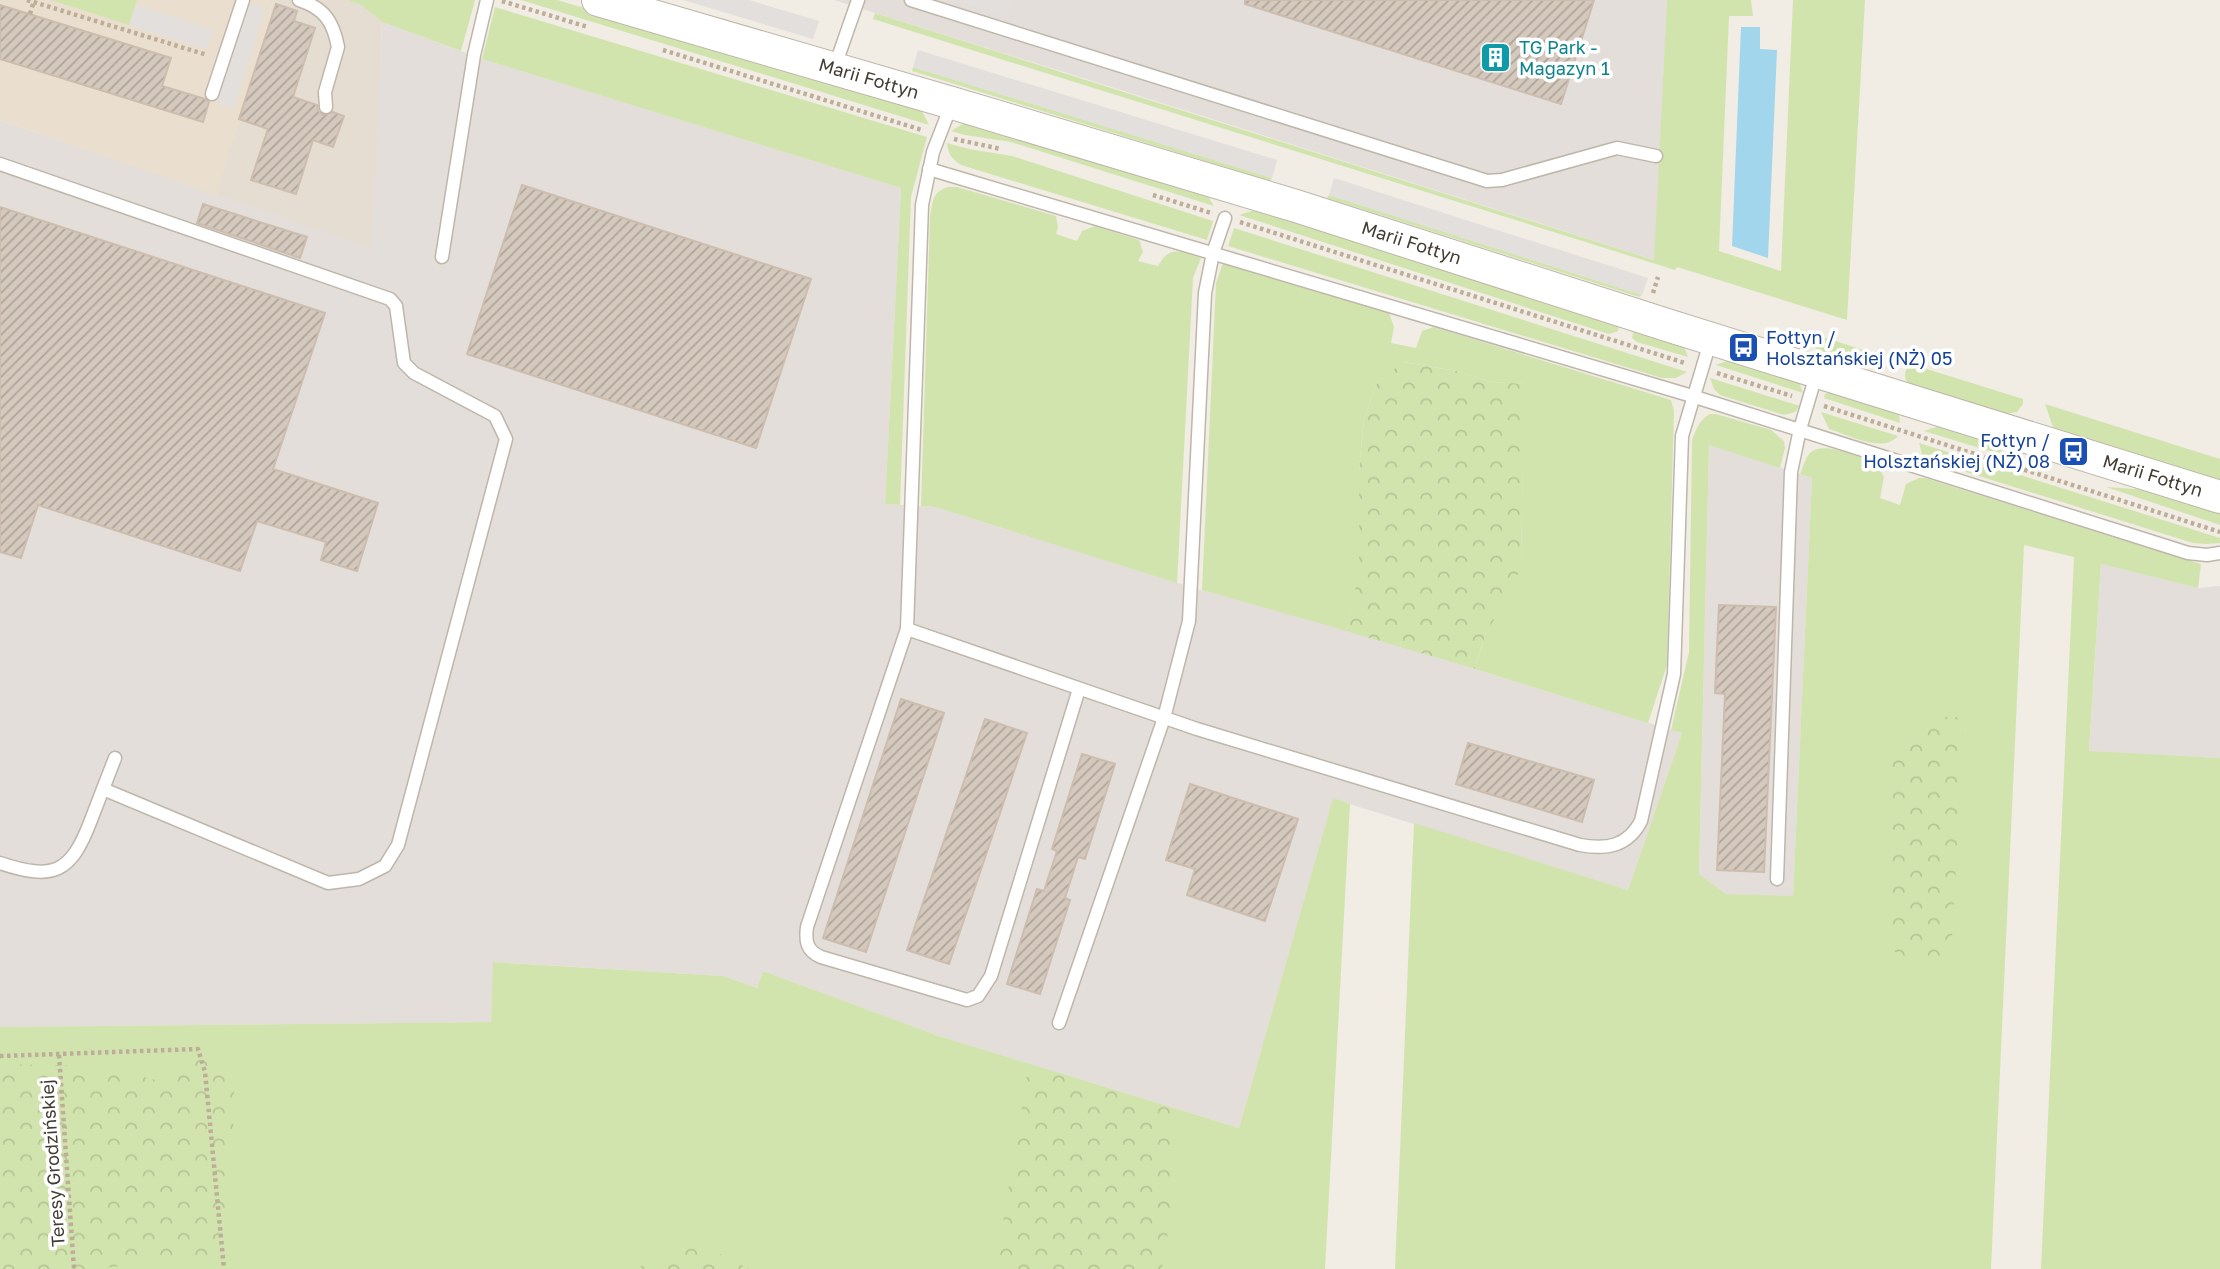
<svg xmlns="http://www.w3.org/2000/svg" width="2220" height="1269" font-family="'Golos Text',sans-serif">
  <defs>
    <pattern id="forest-crowns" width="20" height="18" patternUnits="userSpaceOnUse" patternTransform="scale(1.75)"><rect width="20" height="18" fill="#d2e4ae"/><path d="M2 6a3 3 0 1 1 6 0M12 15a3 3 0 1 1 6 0" fill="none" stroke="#b6c496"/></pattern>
    <pattern id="building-hatch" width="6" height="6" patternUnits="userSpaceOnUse" patternTransform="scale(1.75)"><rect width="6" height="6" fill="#d5c9bd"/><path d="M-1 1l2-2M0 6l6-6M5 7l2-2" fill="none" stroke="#aea49a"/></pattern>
  </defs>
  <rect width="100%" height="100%" fill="#f1ece4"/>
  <path fill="#e5ddd2" d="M274 0H347L361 5 382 22 373 249 216 195Z"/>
  <g fill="#e3ded9">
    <path d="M834 0H1667L1655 260 1102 84Z"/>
    <path d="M382 22 482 59 901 188 885 504 935 507 1191 587 1380 640 1682 733 1628 890 1333 799 1239 1128 939 1036 763 971 757 988 723 976 494 962 491 1022 0 1027V120L372 248Z"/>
    <path d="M1709 444 1812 478 1793 897 1726 894 1699 874Z"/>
    <path d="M2101 564 2198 588 2220 586V758L2089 752Z"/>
  </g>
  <path fill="#eadfce" d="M0 0H274L269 15 272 16 216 195 0 120Z"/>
  <g fill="#d2e4ae">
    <path d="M51 0H137L129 25Z"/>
    <path d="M347 0H475L461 51 382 22 361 5Z"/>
    <path d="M521 0H557L913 104 922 111 929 125Z"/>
    <path d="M1667 0H1751L1753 16H1729L1719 251 1781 271 1793 0H1865L1847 320 1677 267 1675 270 873 19 875 13 1654 260Z"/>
    <path d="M495 7 927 137 911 197 900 505 885 504 901 188 482 59Z"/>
    <path d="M913 67 1272 178 1270 181 912 71Z"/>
    <path d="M966 122 1207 195 1214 206 1011 142 965 135 951 131Z"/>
    <path d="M947 143 969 149 1012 156 1213 221 1207 240 961 165C952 159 948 154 947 143Z"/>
    <path d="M949 187H957L1056 216 1058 227 1056 234 1077 241 1082 231 1095 226 1139 240 1143 252 1138 261 1158 266C1170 244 1181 252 1201 258L1193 278 1177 583 935 507 921 506 930 217C933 201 932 191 949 187Z"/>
    <path d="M1329 195 1642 295 1639 297 1327 198Z"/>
    <path d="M1255 210H1262L1619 324 1618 331 1609 334 1239 215Z"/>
    <path d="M1234 228 1687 372 1676 378H1662L1228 246Z"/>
    <path d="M1223 263 1389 313 1394 327 1391 343 1416 348 1422 331 1434 327 1671 400 1674 411 1667 665 1648 723 1475 669 1486 632 1521 557 1524 384 1492 382 1457 371 1404 362 1377 383 1364 418 1359 470 1360 571 1346 631 1202 590 1216 283Z"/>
    <path d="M1634 328 1683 344 1688 357 1637 342 1632 338Z"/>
    <path d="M1799 329 1866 351 1870 354 1871 363 1866 368 1854 366 1796 339Z"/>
    <path d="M1727 361 1742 362 1799 382 1803 393 1716 365Z"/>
    <path d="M1914 365 2023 399V404L2017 412 2004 414 1909 384C1904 379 1904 372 1908 366Z"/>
    <path d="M1710 378 1800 406 1795 412 1784 415 1720 395 1714 389Z"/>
    <path d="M1833 391 1899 413 1900 423 1824 398 1825 394Z"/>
    <path d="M2045 404 2220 459V484L2064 434 2053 427Z"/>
    <path d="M1821 412 1898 436C1882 454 1849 435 1829 429Z"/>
    <path d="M1710 414H1716L1771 430 1784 441 1785 448 1780 468 1709 445 1699 874 1726 894 1793 896 1812 478 1800 474C1803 468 1805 458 1810 453 1824 440 1860 458 1876 463L1884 477 1880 498 1900 505 1906 484 1919 478H1925L2201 564 2198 588 2101 564 2089 751 2220 758V1269H2041L2074 557 2024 545 1991 1269H1395L1414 823 1628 890 1682 733 1671 730 1689 652 1692 440C1697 428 1699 420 1710 414Z"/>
    <path d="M1942 425 1959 430 2015 457H2009L1924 431Z"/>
    <path d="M1919 443 2220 538V543L2207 544 2193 543 1928 460 1922 454Z"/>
    <path d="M2106 487 2150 490 2220 512V525Z"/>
    <path d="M1333 798 1350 804 1325 1269H0V1027L491 1022 493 962 723 976 757 988 763 971 939 1036 1239 1128Z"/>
  </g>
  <g fill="url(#forest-crowns)">
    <path d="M1403 362 1457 371 1492 382 1525 384 1521 557 1515 588 1486 632 1475 669 1346 631 1359 571V470L1364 418 1377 383Z"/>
    <path d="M1934 717H1964L1951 958 1903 959 1889 946 1890 772 1893 742Z"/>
    <path d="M199 1059 229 1071C241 1104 231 1135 228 1168 226 1196 226 1227 219 1255L206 1258 90 1269H0V1064L94 1066 165 1082 186 1061Z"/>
    <path d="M1029 1064 1175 1109C1173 1163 1173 1216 1162 1269H995Z"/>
    <path d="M678 1247 715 1251 749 1269H636Z"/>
  </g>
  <g fill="#e2dfdc">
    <path d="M683 0H749L819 21 813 39Z"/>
    <path d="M951 0H1013L1007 17Z"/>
    <path d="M248 3 265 8 234 108 217 102Z"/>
    <path d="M136 5 213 30 206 49 129 25Z"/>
    <path d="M918 50 1277 160 1272 178 913 67Z"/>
    <path d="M1334 178 1648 278 1642 295 1329 195Z"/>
  </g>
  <path fill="#a2d6ed" d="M1741 27H1760V49L1777 50 1768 258 1732 246Z"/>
  <g fill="url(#building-hatch)" stroke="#cdbdae" stroke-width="2">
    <path d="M1245 0H1594L1561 104 1245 4Z"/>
    <path d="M276 4 297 11 294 21 315 28 293 97 317 105 318 111 323 115 333 112 344 116 333 147 313 140 296 194 251 180 268 129 239 119Z"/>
    <path d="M0 5 171 58 162 86 205 99 209 102 203 122 0 59Z"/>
    <path d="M522 185 811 279 756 448 467 354Z"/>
    <path d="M203 204 307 237 300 258 197 223Z"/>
    <path d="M0 207 325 313 273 469 378 503 357 571 321 560 326 542 257 521 240 571 38 505 21 558 0 552Z"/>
    <path d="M1719 605 1776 607 1764 872 1717 870 1725 694 1715 693Z"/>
    <path d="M901 699 944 713 866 952 823 938Z"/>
    <path d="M985 719 1027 733 949 964 907 950Z"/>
    <path d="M1468 743 1594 780 1582 822 1456 784Z"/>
    <path d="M1082 754 1115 764 1085 859 1078 857 1065 898 1070 900 1040 994 1007 984 1037 889 1044 891 1057 851 1052 849Z"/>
    <path d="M1190 784 1298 819 1265 921 1187 895 1195 869 1166 860Z"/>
  </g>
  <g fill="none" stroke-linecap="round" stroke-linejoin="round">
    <defs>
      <g id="service">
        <path d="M299 0C324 8 333 21 338 47L325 92 326 107"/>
        <path d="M911 0 1487 181 1502 180 1617 148 1656 156"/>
        <path d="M834 69 858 0"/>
        <path d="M212 94 243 0"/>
        <path d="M952 103 933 152 922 205 907 629 1197 729 1580 845C1607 850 1628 846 1641 821L1674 674 1682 436 1711 339"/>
        <path d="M0 164 390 299 396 306 404 363 414 373 495 416 506 439 398 845 385 866 359 879 328 883 103 789"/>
        <path d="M929 169 1692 396 2188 553 2207 555 2220 553"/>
        <path d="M442 257 474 55 487 0"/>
        <path d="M907 629 807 927C805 942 807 951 821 957L967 1000 978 996 991 976 1079 689"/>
        <path d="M0 863C54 881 71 873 91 820 99 799 107 779 115 758"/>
        <path d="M1777 879 1791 472 1800 429 1817 372"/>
        <path d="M1059 1023 1164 718 1189 621 1205 293 1213 253 1225 218"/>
      </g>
      <g id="tertiary">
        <path id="s1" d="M598 0 952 103 1296 206 1670 326 2220 497"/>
      </g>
    </defs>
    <use href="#service" stroke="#bfb6aa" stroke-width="15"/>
    <use href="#tertiary" stroke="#bfb6aa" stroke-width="34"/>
    <g stroke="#bdad99" stroke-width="4.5" stroke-dasharray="3.5 3.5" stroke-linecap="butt">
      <path d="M27 0 207 55"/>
      <path d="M502 1 588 27"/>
      <path d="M30 14 34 1"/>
      <path d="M663 50 922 130"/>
      <path d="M954 139 1001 149"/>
      <path d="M1153 195 1211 213"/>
      <path d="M1240 222 1685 363"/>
      <path d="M1653 293 1658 277"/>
      <path d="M1717 373 1792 396"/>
      <path d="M1824 406 2220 532"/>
      <path d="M59 1055 74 1269"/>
      <path d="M0 1056 198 1049 205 1072 224 1269"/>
    </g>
    <use href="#service" stroke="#fff" stroke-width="12"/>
    <use href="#tertiary" stroke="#fff" stroke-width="32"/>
  </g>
  <defs>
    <symbol id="building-square" viewBox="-11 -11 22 22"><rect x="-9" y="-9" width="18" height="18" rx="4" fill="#0f9aa8" stroke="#fff"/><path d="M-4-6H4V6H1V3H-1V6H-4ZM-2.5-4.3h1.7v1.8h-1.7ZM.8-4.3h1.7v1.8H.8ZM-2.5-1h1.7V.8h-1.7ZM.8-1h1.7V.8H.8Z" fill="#fff"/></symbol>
    <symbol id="bus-square" viewBox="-11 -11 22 22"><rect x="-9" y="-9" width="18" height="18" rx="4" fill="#1a4fb4" stroke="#fff"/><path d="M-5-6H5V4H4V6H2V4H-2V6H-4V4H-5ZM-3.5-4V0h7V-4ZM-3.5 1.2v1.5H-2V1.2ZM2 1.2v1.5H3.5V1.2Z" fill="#fff"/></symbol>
  </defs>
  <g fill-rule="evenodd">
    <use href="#building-square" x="1478" y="40" width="35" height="35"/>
    <use href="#bus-square" x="1726" y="330" width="35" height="35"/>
    <use href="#bus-square" x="2056" y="434" width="35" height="35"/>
  </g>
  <g text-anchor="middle" stroke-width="7" stroke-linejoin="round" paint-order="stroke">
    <g font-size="18" fill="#0d838f" stroke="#fff" text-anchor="start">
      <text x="1519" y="54">TG Park -<tspan x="1519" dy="21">Magazyn 1</tspan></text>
    </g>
    <g font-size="18" fill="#433c34" stroke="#fff">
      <text dy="6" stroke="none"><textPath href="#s1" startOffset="282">Marii Fołtyn</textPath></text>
      <text dy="6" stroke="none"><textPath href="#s1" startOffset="849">Marii Fołtyn</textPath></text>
      <text dy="6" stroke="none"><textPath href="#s1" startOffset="1626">Marii Fołtyn</textPath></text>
      <text transform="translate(53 1163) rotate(-94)" y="6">Teresy Grodzińskiej</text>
    </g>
    <g font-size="18" fill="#164399" stroke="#fff" text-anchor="start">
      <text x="1766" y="344">Fołtyn /<tspan x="1766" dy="21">Holsztańskiej (NŻ) 05</tspan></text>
      <text x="2050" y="447" text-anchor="end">Fołtyn /<tspan x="2050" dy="21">Holsztańskiej (NŻ) 08</tspan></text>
    </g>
  </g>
</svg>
